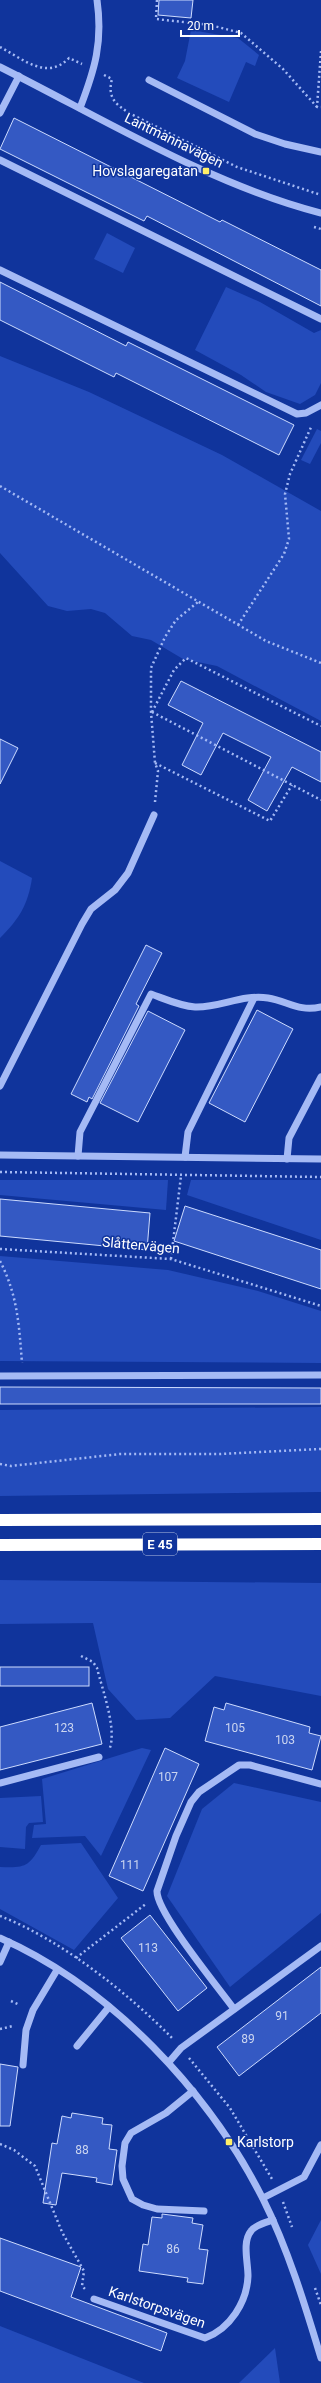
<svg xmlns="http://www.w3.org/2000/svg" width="321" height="2383" font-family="Roboto,sans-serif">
  <rect width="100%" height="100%" fill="#10349c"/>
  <g fill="#234bbb">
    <path d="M191 30 238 38 259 55 255 66 246 62 229 102 177 78 185 61Z"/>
    <path d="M107 233 135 248 123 273 94 259Z"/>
    <path d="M226 287 260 302 314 333 321 330V383L315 395 300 404 266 392 241 375 195 350Z"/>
    <path d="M0 356 89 392 222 455 321 511V721L217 666 183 659 151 640 132 636 105 613 91 609 67 611 48 606 0 553Z"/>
    <path d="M317 429 321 431V443L310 464 301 460Z"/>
    <path d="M0 861 32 878C28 905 19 919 0 938Z"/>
    <path d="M0 1180H168L166 1210 0 1195Z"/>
    <path d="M191 1180H321V1240L187 1195Z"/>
    <path d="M0 1256 168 1270 258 1291 321 1311V1363L0 1361Z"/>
    <path d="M321 1407V1492L0 1496V1410Z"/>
    <path d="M0 1580 321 1583V1696L215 1676 170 1718 136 1720 108 1689 93 1623 0 1624Z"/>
    <path d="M142 1748 151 1750 101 1856 85 1836 32 1838 34 1825 46 1824 42 1779Z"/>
    <path d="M234 1783 321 1802V1913L230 1987 167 1896 202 1809Z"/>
    <path d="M41 1796 43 1822 29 1823 26 1827 25 1849 0 1847V1798Z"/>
    <path d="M81 1843 118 1898 74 1950 0 1909V1867C25 1868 29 1867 41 1845Z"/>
    <path d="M321 2220V2274L308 2245Z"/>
    <path d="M0 2326 144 2383H0Z"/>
    <path d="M275 2348 280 2383H239Z"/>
  </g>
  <g fill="#3459c3" stroke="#cddbfe">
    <path d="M159 0H193L191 18 158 15Z"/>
    <path d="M14 118 220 222 222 220 321 270V306L147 216 144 221 0 149Z"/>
    <path d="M0 282 126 346 128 342 294 425 279 455 116 373 114 377 0 320Z"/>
    <path d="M181 681 321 752V782L292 767 267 811 248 800 271 757 223 733 201 775 182 765 203 723 168 705Z"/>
    <path d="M0 739 18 748 0 784Z"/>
    <path d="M146 945 162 953 136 1004 139 1006 92 1099 89 1097 87 1102 71 1094Z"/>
    <path d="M257 1010 293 1029 245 1122 209 1103Z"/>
    <path d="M148 1011 185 1030 138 1122 100 1103Z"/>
    <path d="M0 1199 150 1213 147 1250 0 1236Z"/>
    <path d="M185 1206 321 1250V1289L174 1241Z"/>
    <path d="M0 1387 321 1388V1404H0Z"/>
    <rect x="0" y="1667" width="89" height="19"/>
    <path d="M92 1703 102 1744 0 1770V1727Z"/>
    <path d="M226 1703 310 1727 309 1733 321 1736 312 1770 205 1741 214 1707 224 1710Z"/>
    <path d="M165 1748 199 1764 143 1891 109 1876Z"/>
    <path d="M150 1915 207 1988 178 2011 121 1938Z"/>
    <path d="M321 1967V2013L239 2076 217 2047Z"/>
    <path d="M0 2064 18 2067 10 2126H0Z"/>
    <path d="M72 2113 103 2118 102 2124 112 2125 109 2149 117 2150 112 2185 96 2182 97 2178 62 2173 56 2205 43 2203 52 2143 57 2144 62 2116 71 2118Z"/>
    <path d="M162 2214 193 2218 192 2223 203 2225 199 2249 208 2250 203 2284 187 2282 188 2278 139 2271 143 2244 148 2245 152 2217 162 2218Z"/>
    <path d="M0 2238 81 2267 71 2297 167 2333 161 2351 0 2291Z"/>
  </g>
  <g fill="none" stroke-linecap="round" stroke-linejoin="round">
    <g stroke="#a5baf5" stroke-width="2.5" stroke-dasharray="2 3" stroke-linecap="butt">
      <path d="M157 0 156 19 210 25 241 33 283 69 317 107"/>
      <path d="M0 47C23 59 47 81 69 58L82 64"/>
      <path d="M321 51 317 107H321"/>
      <path d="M104 75 112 79C107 98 116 105 131 114L237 167 321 195"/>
      <path d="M314 227 321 229"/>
      <path d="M0 486 266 641 321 663"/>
      <path d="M238 625 284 554 289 539 285 494 290 474 312 425"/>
      <path d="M152 712 174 670 186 658 321 726"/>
      <path d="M152 712 321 800"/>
      <path d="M155 763 270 821 292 785"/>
      <path d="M155 802 158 771 155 763 151 712V668L165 637 176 620 198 602"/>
      <path d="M0 1172 321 1177"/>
      <path d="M0 1249 171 1259 321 1306"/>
      <path d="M171 1259 181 1176"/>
      <path d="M0 1261C18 1296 19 1326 22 1363"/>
      <path d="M0 1464 11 1466 120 1454H221L321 1449"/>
      <path d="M81 1656 93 1662 97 1668C102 1689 118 1731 109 1750"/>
      <path d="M0 1916C60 1939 128 1993 173 2039"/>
      <path d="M76 1958 147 1903"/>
      <path d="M11 2001 20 2005"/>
      <path d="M0 2029 13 2026"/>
      <path d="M189 2058 230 2108 272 2179"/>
      <path d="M0 2144 14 2150 35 2166 62 2232 84 2271 82 2286 86 2290"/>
      <path d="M283 2202 292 2227"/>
      <path d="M315 2288 321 2305"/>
    </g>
    <g stroke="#a5baf5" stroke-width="7">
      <path d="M0 67C102 118 211 185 321 213"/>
      <path d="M149 80 255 134 285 144 321 152"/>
      <path d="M80 108C95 69 103 42 97 0"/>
      <path d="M0 113 19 76"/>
      <path d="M0 160 321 319"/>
      <path d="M0 270 297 414 306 413 321 405"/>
      <path d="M0 1086 82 924 91 909 115 890 128 873 154 815"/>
      <path d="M0 1155 321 1159"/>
      <path d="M78 1156 80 1132 151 994C165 999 180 1006 195 1007 220 1008 242 994 268 998 288 1001 298 1012 321 1007"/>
      <path d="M185 1157 188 1132 254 998"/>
      <path d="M287 1159 289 1138 321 1077"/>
      <path d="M0 1376 321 1375"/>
      <path d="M0 1783 99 1757"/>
      <path d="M0 1938C111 1987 209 2092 263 2199 288 2249 305 2305 321 2358"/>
      <path d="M0 1962 9 1942"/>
      <path d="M234 2009C218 1987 156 1912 157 1891L176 1836 191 1802 199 1792 239 1765H250L321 1784"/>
      <path d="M77 2046 109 2007"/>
      <path d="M169 2062 181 2048 321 1946"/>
      <path d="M23 2065 26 2030 33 2010 57 1970"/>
      <path d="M193 2091 166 2113 131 2133 125 2143 122 2166 123 2179 132 2199 143 2205 157 2209 204 2211"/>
      <path d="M263 2198 304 2177 321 2145"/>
      <path d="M94 2299 205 2338C230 2329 247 2302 248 2276 248 2262 242 2242 251 2231 255 2225 267 2222 273 2220"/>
    </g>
    <g stroke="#fff" stroke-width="12">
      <path d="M0 1520 321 1519"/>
      <path d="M0 1545 321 1544"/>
    </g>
  </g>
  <g fill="#ffef68" stroke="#10349c" stroke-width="1.5">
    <rect x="202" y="167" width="8" height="8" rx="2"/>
    <rect x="225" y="2138" width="8" height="8" rx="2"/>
  </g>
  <g text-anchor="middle" stroke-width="3" stroke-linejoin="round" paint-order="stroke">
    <g font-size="12" fill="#ccd6f0">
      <text x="64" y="1732">123</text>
      <text x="235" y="1732">105</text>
      <text x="285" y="1744">103</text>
      <text x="168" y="1781">107</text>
      <text x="130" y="1869">111</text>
      <text x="148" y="1952">113</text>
      <text x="282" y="2020">91</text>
      <text x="248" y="2043">89</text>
      <text x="82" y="2154">88</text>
      <text x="173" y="2253">86</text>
    </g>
    <rect fill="#10349c" stroke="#b7c2e1" stroke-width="1" x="143" y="1533" width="34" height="22" rx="3"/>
    <g font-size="13" font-weight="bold" fill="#fff">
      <text x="160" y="1549">E 45</text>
    </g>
    <g font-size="14" fill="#fff" stroke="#10349c">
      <text transform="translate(174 140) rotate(26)" y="5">Lantmannavägen</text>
      <text transform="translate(141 1245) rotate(5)" y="5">Slåttervägen</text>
      <text transform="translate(157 2307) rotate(19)" y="5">Karlstorpsvägen</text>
    </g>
    <g font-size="14" fill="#fff" stroke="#10349c" text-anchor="end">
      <text x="198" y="176">Hovslagaregatan</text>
      <text x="237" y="2147" text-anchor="start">Karlstorp</text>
    </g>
  </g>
  <path d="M181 30v6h58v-6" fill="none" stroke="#ffffff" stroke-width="2"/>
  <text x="187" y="30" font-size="12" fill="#ffffff" stroke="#10349c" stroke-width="3" paint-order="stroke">20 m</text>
</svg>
